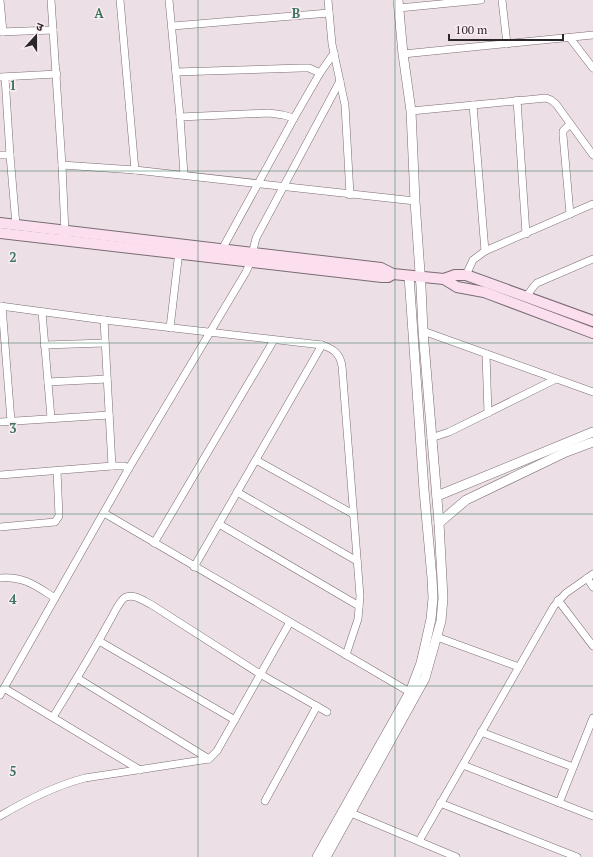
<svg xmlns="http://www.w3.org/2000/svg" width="593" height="857" font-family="'PT Serif','Noto Sans Devanagari',serif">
  <rect width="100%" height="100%" fill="#eddfe6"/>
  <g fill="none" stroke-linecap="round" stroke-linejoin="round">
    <defs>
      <g id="minor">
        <path d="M0 0 3 32"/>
        <path d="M51 0 62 165 65 233"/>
        <path d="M120 0 135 170"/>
        <path d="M169 0 180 117 184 175"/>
        <path d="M328 0 332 44 345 105 350 195"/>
        <path d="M502 0 507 44"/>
        <path d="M399 8 481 0"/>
        <path d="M173 26 329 13"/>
        <path d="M0 32 53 30"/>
        <path d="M570 38 593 68"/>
        <path d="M403 54 593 35"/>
        <path d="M176 72 301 68H309L320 73"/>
        <path d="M1 77 57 74"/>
        <path d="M5 77 10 155 16 225"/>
        <path d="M517 100 526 234"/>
        <path d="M473 105 485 251"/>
        <path d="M411 111 546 98 551 100 556 104 593 155"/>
        <path d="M180 117 269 113 283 115 294 118"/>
        <path d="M570 124 563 131V135L570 214"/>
        <path d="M0 155H10"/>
        <path d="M62 165 135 170 415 201"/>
        <path d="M220 253 294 118 320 73 334 53"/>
        <path d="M466 275 473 260 485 251 593 204"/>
        <path d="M526 297 534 286 537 283 593 259"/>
        <path d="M0 306 104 320 322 345C334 349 340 354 342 366L360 596 358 619 346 655"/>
        <path d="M2 306 11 421"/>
        <path d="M42 312 51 418"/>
        <path d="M104 320 112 466"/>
        <path d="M170 328 179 251"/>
        <path d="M423 331 593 392"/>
        <path d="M44 345 105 343"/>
        <path d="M486 354 488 413"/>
        <path d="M48 382 107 379"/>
        <path d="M0 422 109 415"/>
        <path d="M431 438 449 432 556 379"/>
        <path d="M256 460 353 514"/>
        <path d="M0 475 112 466H124L129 468"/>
        <path d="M237 492 357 561"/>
        <path d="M104 513 413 694"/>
        <path d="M219 524 359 606"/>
        <path d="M0 527 55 522 59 516 57 471"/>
        <path d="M154 543 274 340"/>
        <path d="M194 567 322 345"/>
        <path d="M0 578C24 576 36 586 55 598"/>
        <path d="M587 578 593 587"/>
        <path d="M558 600 593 646"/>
        <path d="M437 637 519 667"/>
        <path d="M99 641 235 720"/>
        <path d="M77 678 209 759"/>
        <path d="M4 688 140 770"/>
        <path d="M0 695 129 468 246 272 250 263 256 238 340 81"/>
        <path d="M53 717C72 686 92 654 109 622 113 616 120 599 126 597 135 594 144 601 152 605L260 674 327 712"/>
        <path d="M481 732 573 767"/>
        <path d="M463 765 593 816"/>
        <path d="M265 801 317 706"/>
        <path d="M440 803 577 857"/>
        <path d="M559 803 593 718"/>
        <path d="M351 813 456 857"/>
        <path d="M0 816C27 800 54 786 85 778L209 759 217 751 290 622"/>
        <path d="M419 841 554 606 566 593 593 574"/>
      </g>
      <g id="tertiary">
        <path d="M437 496 593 432"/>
        <path d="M439 523 466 500 566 452 593 442"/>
        <path d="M317 857 410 692 421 663 425 646 431 619 433 598 432 578 424 490 409 276"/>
        <path d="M326 857 425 678 441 621 443 598 439 523 423 331 421 287 415 201 411 111 403 54 398 0"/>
      </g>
      <g id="secondary">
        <path d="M0 223 381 268 393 274 444 279 457 287 484 292 593 333"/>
        <path d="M0 233 382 277H388L393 274"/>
        <path d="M444 279 455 275H466L593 321"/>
      </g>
    </defs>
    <use href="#minor" stroke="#796c73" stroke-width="8"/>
    <use href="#tertiary" stroke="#796c73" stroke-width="10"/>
    <use href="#secondary" stroke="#796c73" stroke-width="12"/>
    <use href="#minor" stroke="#fff" stroke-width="7"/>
    <use href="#tertiary" stroke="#fff" stroke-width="9"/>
    <use href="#secondary" stroke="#fbdfef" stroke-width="10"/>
  </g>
  <path fill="none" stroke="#3a745d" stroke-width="1" stroke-opacity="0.55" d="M198 0V857M395 0V857M0 171H593M0 343H593M0 514H593M0 686H593"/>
  <g font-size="13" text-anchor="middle" font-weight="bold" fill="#3a745d" stroke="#faecf3" stroke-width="3" stroke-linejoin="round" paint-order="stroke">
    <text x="99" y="18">A</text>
    <text x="296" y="18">B</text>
    <text x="13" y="90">1</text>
    <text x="13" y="262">2</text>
    <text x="13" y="433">3</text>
    <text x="13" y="604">4</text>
    <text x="13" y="776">5</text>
  </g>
  <g transform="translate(36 36) rotate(21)" stroke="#faecf3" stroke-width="3" paint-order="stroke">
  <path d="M0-3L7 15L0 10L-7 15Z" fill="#2b2628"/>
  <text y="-6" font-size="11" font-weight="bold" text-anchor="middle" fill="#2b2628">उ</text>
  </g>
  <path d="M449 34v6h114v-6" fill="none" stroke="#2b2628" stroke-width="2"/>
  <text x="455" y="34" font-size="12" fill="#2b2628" stroke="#faecf3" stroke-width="3" paint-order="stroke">100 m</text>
</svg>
